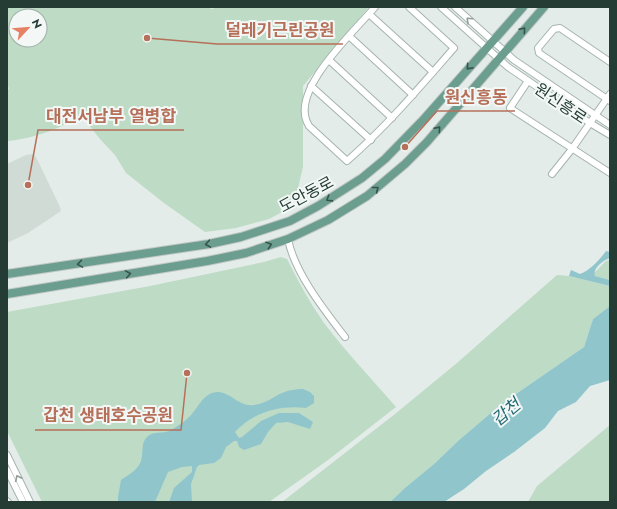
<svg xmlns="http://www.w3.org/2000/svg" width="617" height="509" font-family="Jost,'Noto Sans KR',sans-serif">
  <rect width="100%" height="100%" fill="#e3ece8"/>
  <path fill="#d1dbd6" d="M33 154 36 157 60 207 61 211 28 233 7 243V164L26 155Z"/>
  <g fill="#bedbc5" fill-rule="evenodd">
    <path d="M7 7H207L212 9 217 7H369L303 86V167L297 192 286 210 269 219 236 228 205 232 164 203 126 173 115 155 100 139 85 120V114C61 128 36 138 9 141L7 140V90L9 89 7 83ZM16 16H40V40H16Z"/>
    <path d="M281 257 287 259C298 281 310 303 324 323 346 352 372 379 396 407L328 460 269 502H42L7 431V312L150 286 264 262Z"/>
    <path d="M610 260V280L595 276 594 273 606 261Z"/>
    <path d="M557 275 569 276 610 286V306L593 319 584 347 500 405 458 441 434 464 406 487 390 502H282L395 414 457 363Z"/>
    <path d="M610 425V502H528L537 486Z"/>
  </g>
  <g fill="#90c5cc">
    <path d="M606 251 610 252V258C603 260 592 269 595 276L610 280V286L569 276 571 270 580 274C591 270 600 259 606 251Z"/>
    <path d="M610 306V380L590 386 576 402 558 411 545 428 514 452 486 471 464 489 444 502H390L406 487 434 464 458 441 500 405 584 347 593 319Z"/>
    <path d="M303 389 310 392 314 396V403L306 408C280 405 253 412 235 432L239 438 242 437 261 421 279 413H299L313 422 310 429 288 422 276 423 268 432 261 444 244 450 239 447 237 441H234L226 447 221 458 214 463 199 465 197 467 191 484 192 502H169L174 488 192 472V466L182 467 168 472 155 502H118V497L121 480C128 475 138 470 141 461 144 451 140 443 148 436 154 431 163 434 169 431 175 428 184 422 189 417 198 409 203 392 218 392 232 393 239 407 254 405 265 404 273 397 282 393 289 390 296 389 303 389Z"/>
  </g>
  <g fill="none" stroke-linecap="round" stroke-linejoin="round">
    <defs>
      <g id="minor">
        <path d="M375 7C354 32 287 92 309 126L347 161C386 127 420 87 454 48L409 7"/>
        <path d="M441 7 508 67 590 123 610 135"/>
        <path d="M455 7 514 60 610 125"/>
        <path d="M369 14 433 72"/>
        <path d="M349 36 413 95"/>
        <path d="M329 60 392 118"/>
        <path d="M610 62 560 28 554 29 538 48 539 53 610 101"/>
        <path d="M528 81 510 108 610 173"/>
        <path d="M311 86 371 140"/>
        <path d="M552 174 572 149 610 94"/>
        <path d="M288 239C294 272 325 311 345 337"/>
        <path d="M7 455 30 502"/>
        <path d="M7 470 23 502"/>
        <path d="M7 501 8 502"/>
      </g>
      <g id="major">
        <path d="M7 274 209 244 241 237 290 221 318 206 362 178 385 159 424 119 523 7"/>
        <path d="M7 294 207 261 246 253 288 239 328 220 367 196 405 164 427 142 544 7"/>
      </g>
    </defs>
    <use href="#minor" stroke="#a6b4ae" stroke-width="8"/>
    <use href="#major" stroke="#c2c8c6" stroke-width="10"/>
    <use href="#minor" stroke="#fff" stroke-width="6"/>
    <use href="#major" stroke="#6b9e8f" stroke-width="8"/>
  </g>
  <defs><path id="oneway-chevron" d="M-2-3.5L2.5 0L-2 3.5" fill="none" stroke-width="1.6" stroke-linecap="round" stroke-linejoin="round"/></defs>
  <g stroke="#929e9a">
    <use href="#oneway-chevron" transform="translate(469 20) rotate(-137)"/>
    <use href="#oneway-chevron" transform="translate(18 478) rotate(-116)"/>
  </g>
  <g stroke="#36544b">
    <use href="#oneway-chevron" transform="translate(523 30) rotate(-49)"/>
    <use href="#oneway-chevron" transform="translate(469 67) rotate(131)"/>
    <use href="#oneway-chevron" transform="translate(438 129) rotate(-49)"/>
    <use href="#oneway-chevron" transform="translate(376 189) rotate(-38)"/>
    <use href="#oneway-chevron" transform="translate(329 199) rotate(148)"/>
    <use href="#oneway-chevron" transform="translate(208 244) rotate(170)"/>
    <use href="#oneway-chevron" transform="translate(269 245) rotate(-18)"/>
    <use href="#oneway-chevron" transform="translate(80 264) rotate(171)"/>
    <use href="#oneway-chevron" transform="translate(128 274) rotate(-10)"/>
  </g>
  <g text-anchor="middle" stroke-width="4" stroke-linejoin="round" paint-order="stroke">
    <g font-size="16" fill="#243c34" stroke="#f3f8f6">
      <text transform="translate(561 103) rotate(34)" y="6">원신흥로</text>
      <text transform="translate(306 194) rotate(-28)" y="6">도안동로</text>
    </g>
    <g font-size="17" font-style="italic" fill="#236973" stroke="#f3f8f6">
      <text transform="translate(506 412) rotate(-40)" y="6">갑천</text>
    </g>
  </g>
  <path fill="none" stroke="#b6705a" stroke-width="1.5" d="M147 38L217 44H343M405 147L437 111H515M28 185L38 130H184M187 373L181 430H35"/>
  <g fill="#b6705a" stroke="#f3f8f6" stroke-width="1.5">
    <circle cx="147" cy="38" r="4"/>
    <circle cx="405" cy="147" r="4"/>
    <circle cx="28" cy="185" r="4"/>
    <circle cx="187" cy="373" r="4"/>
  </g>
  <g font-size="17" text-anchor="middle" font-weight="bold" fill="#b6705a" stroke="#f3f8f6" stroke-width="4" stroke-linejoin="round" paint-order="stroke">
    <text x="280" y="36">덜레기근린공원</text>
    <text x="476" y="103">원신흥동</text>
    <text x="111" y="122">대전서남부 열병합</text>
    <text x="108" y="421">갑천 생태호수공원</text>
  </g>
  <rect width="617" height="509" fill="none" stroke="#243c34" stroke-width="16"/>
  <g transform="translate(28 28) rotate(64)"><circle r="19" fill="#f3f8f6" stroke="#a0ada8"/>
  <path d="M0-3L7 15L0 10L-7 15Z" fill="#e78166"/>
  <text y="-6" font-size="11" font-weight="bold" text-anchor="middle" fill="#243c34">N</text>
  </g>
</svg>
